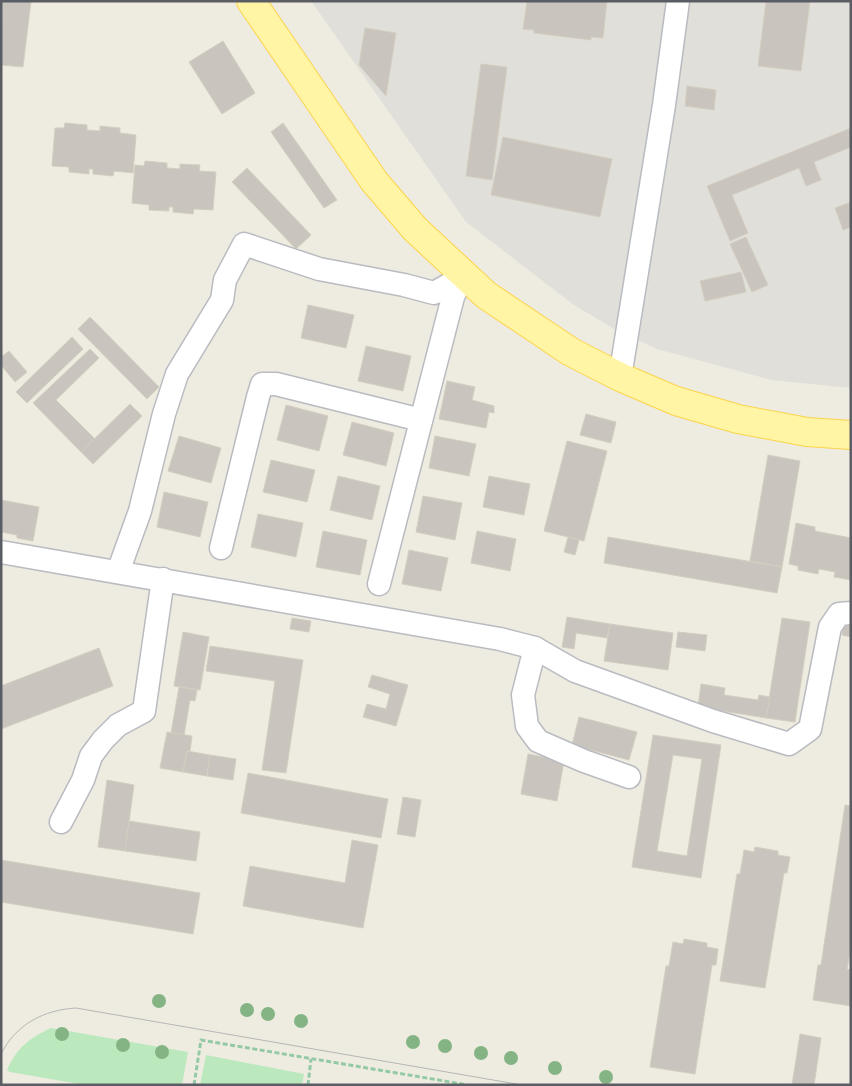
<svg xmlns="http://www.w3.org/2000/svg" width="852" height="1086" font-family="Jost,sans-serif">
  <rect width="100%" height="100%" fill="#eeece1"/>
  <path fill="#e1dfd9" d="M311 1H851V388L771 380 657 349 616 330 574 305 466 222Z"/>
  <g fill="#bbe8bd">
    <path d="M51 1028 188 1052 182 1085H85L10 1072 7 1070C17 1047 30 1038 51 1028Z"/>
    <path d="M206 1055 304 1074 302 1085H200Z"/>
  </g>
  <g fill="#c9c5be" stroke="#d3cebf" fill-rule="evenodd">
    <path d="M2 1H31L23 67 1 65Z"/>
    <path d="M527 1H607L603 38 591 37V40L534 33V30L523 29Z"/>
    <path d="M766 1H810L801 71 758 66Z"/>
    <path d="M365 28 396 33 386 96 359 65Z"/>
    <path d="M223 41 255 93 222 114 189 62Z"/>
    <path d="M481 64 507 67 492 180 466 176Z"/>
    <path d="M687 86 716 90 714 110 685 106Z"/>
    <path d="M65 123 87 125V130L100 131V126L120 128V133L136 135 133 173 114 171 113 176 93 174V169H89V174L69 172V167L52 166 55 128H64Z"/>
    <path d="M283 123 337 200 324 208 271 132Z"/>
    <path d="M851 128V147L814 162 821 180 806 186 799 168 732 195 748 233 730 241 707 186Z"/>
    <path d="M503 137 612 159 600 217 491 195Z"/>
    <path d="M145 161 167 163V168L180 169V164L200 165 199 171 216 172 213 210 194 209 193 214 173 212V207H169V211L149 210V205L132 203 135 165 144 166Z"/>
    <path d="M247 168 311 235 296 249 232 182Z"/>
    <path d="M851 202V227L843 230 835 208Z"/>
    <path d="M746 237 768 285 752 292 730 244Z"/>
    <path d="M741 272 746 292 705 301 700 281Z"/>
    <path d="M308 305 354 315 346 348 301 338Z"/>
    <path d="M90 317 159 387 147 399 78 329Z"/>
    <path d="M72 337 83 349 27 403 16 392Z"/>
    <path d="M366 346 411 356 403 391 358 381Z"/>
    <path d="M90 349 99 358 56 400 95 439 81 452 33 403Z"/>
    <path d="M9 351 27 372 15 382 1 365V357Z"/>
    <path d="M447 381 475 387 472 400 494 406V413L489 412 486 428 439 419Z"/>
    <path d="M130 404 142 416 93 464 81 452Z"/>
    <path d="M286 405 328 416 319 451 277 440Z"/>
    <path d="M586 414 616 422 611 443 580 435Z"/>
    <path d="M352 422 394 433 386 466 343 455Z"/>
    <path d="M179 436 221 448 211 483 168 471Z"/>
    <path d="M435 436 476 444 469 476 429 468Z"/>
    <path d="M567 441 607 451 584 541 544 531Z"/>
    <path d="M768 455 800 461 782 567 750 561Z"/>
    <path d="M271 460 315 470 307 502 263 492Z"/>
    <path d="M338 476 380 486 372 520 330 510Z"/>
    <path d="M489 476 530 484 524 515 483 507Z"/>
    <path d="M164 492 208 502 200 537 157 527Z"/>
    <path d="M423 496 462 503 455 540 416 532Z"/>
    <path d="M1 500 39 507 33 541 17 538V535L1 532Z"/>
    <path d="M258 514 303 523 296 557 251 547Z"/>
    <path d="M796 523 815 527V531L851 538V580L834 577 835 572 819 569 818 574 798 570V566L789 564Z"/>
    <path d="M323 531 367 540 360 575 316 567Z"/>
    <path d="M477 531 516 539 510 571 471 563Z"/>
    <path d="M568 537 579 540 575 555 564 552Z"/>
    <path d="M608 537 782 567 777 593 604 563Z"/>
    <path d="M409 550 448 558 441 591 402 584Z"/>
    <path d="M567 617 610 624 607 638 576 633 574 649 562 647Z"/>
    <path d="M292 618 311 621 309 632 290 629Z"/>
    <path d="M782 618 810 622 795 722 766 718Z"/>
    <path d="M610 624 673 633 668 670 604 661Z"/>
    <path d="M844 624 851 625V637L842 635Z"/>
    <path d="M183 632 209 637 200 690 174 686Z"/>
    <path d="M678 632 707 635 705 651 676 647Z"/>
    <path d="M210 646 303 660 286 773 262 770 275 681 206 671Z"/>
    <path d="M99 648 113 686 1 729V686Z"/>
    <path d="M372 675 408 685 396 726 363 717 367 704 386 709 390 694 368 687Z"/>
    <path d="M701 684 725 688 724 695 758 700 759 695 770 697 766 718 698 707Z"/>
    <path d="M179 687 197 690 195 701 190 700 184 735 171 733Z"/>
    <path d="M579 717 637 732 629 760 572 745Z"/>
    <path d="M167 732 192 736 190 751H187L183 772 160 768Z"/>
    <path d="M653 735 721 745 701 878 632 867ZM673 755 702 759 687 856 657 851Z"/>
    <path d="M187 751 210 755 207 776 183 772Z"/>
    <path d="M528 754 564 761 557 801 521 794Z"/>
    <path d="M210 755 236 759 233 780 207 776Z"/>
    <path d="M248 773 388 799 381 838 241 813Z"/>
    <path d="M107 780 134 785 125 851 98 847Z"/>
    <path d="M403 797 421 800 415 837 397 834Z"/>
    <path d="M845 805 851 806V947L847 969 851 970V1006L813 1000 818 965H821Z"/>
    <path d="M129 821 200 832 196 861 125 851Z"/>
    <path d="M352 840 378 845 363 928 243 906 250 866 345 883Z"/>
    <path d="M755 847 778 851V855L790 857 787 873H784L765 988 720 981 737 874H740L744 850 754 852Z"/>
    <path d="M1 860 200 893 193 934 1 902Z"/>
    <path d="M684 939 707 943V947L718 949 716 965H712L695 1074 650 1067 666 966H669L673 942 683 944Z"/>
    <path d="M800 1034 821 1038 814 1085H792Z"/>
  </g>
  <g fill="none" stroke-linecap="round" stroke-linejoin="round">
    <defs>
      <g id="minor">
        <path d="M620 377 664 105 678 1"/>
        <path d="M221 548 258 397 262 384H276L421 420"/>
        <path d="M1 552 500 639 535 648 575 671 713 721 789 744 810 729 830 627 839 614 851 613"/>
        <path d="M118 572 140 511 164 414 177 374 222 300 225 280 244 244 319 269 404 285 434 293 450 284 463 273"/>
        <path d="M379 584 453 297 463 274"/>
        <path d="M535 648 523 695 527 726 538 741 584 761 629 777"/>
        <path d="M61 822 83 780 91 756 103 740 118 725 144 711 163 579"/>
      </g>
      <path id="major" d="M251 1 374 181 415 229 486 295 571 352 620 377 676 401 738 419 807 432 851 435"/>
    </defs>
    <use href="#minor" stroke="#b9bbc1" stroke-width="25"/>
    <use href="#major" stroke="#fcd34c" stroke-width="30"/>
    <g stroke="#94c9a5" stroke-width="3" stroke-dasharray="5 2.5" stroke-linecap="butt">
      <path d="M194 1085 201 1040 468 1085"/>
      <path d="M308 1085 311 1059"/>
    </g>
    <use href="#minor" stroke="#fff" stroke-width="22"/>
    <use href="#major" stroke="#fff5a5" stroke-width="28"/>
    <path stroke="#b5b6b6" stroke-width="1" d="M1 1054C16 1024 44 1010 76 1008L522 1085"/>
  </g>
  <g fill="#84b484">
    <circle cx="159" cy="1001" r="7"/>
    <circle cx="247" cy="1010" r="7"/>
    <circle cx="268" cy="1014" r="7"/>
    <circle cx="301" cy="1021" r="7"/>
    <circle cx="62" cy="1034" r="7"/>
    <circle cx="413" cy="1042" r="7"/>
    <circle cx="123" cy="1045" r="7"/>
    <circle cx="445" cy="1046" r="7"/>
    <circle cx="162" cy="1052" r="7"/>
    <circle cx="481" cy="1053" r="7"/>
    <circle cx="511" cy="1058" r="7"/>
    <circle cx="555" cy="1068" r="7"/>
    <circle cx="606" cy="1077" r="7"/>
  </g>
  <rect width="852" height="1086" fill="none" stroke="#5a5d63" stroke-width="5"/>
</svg>
